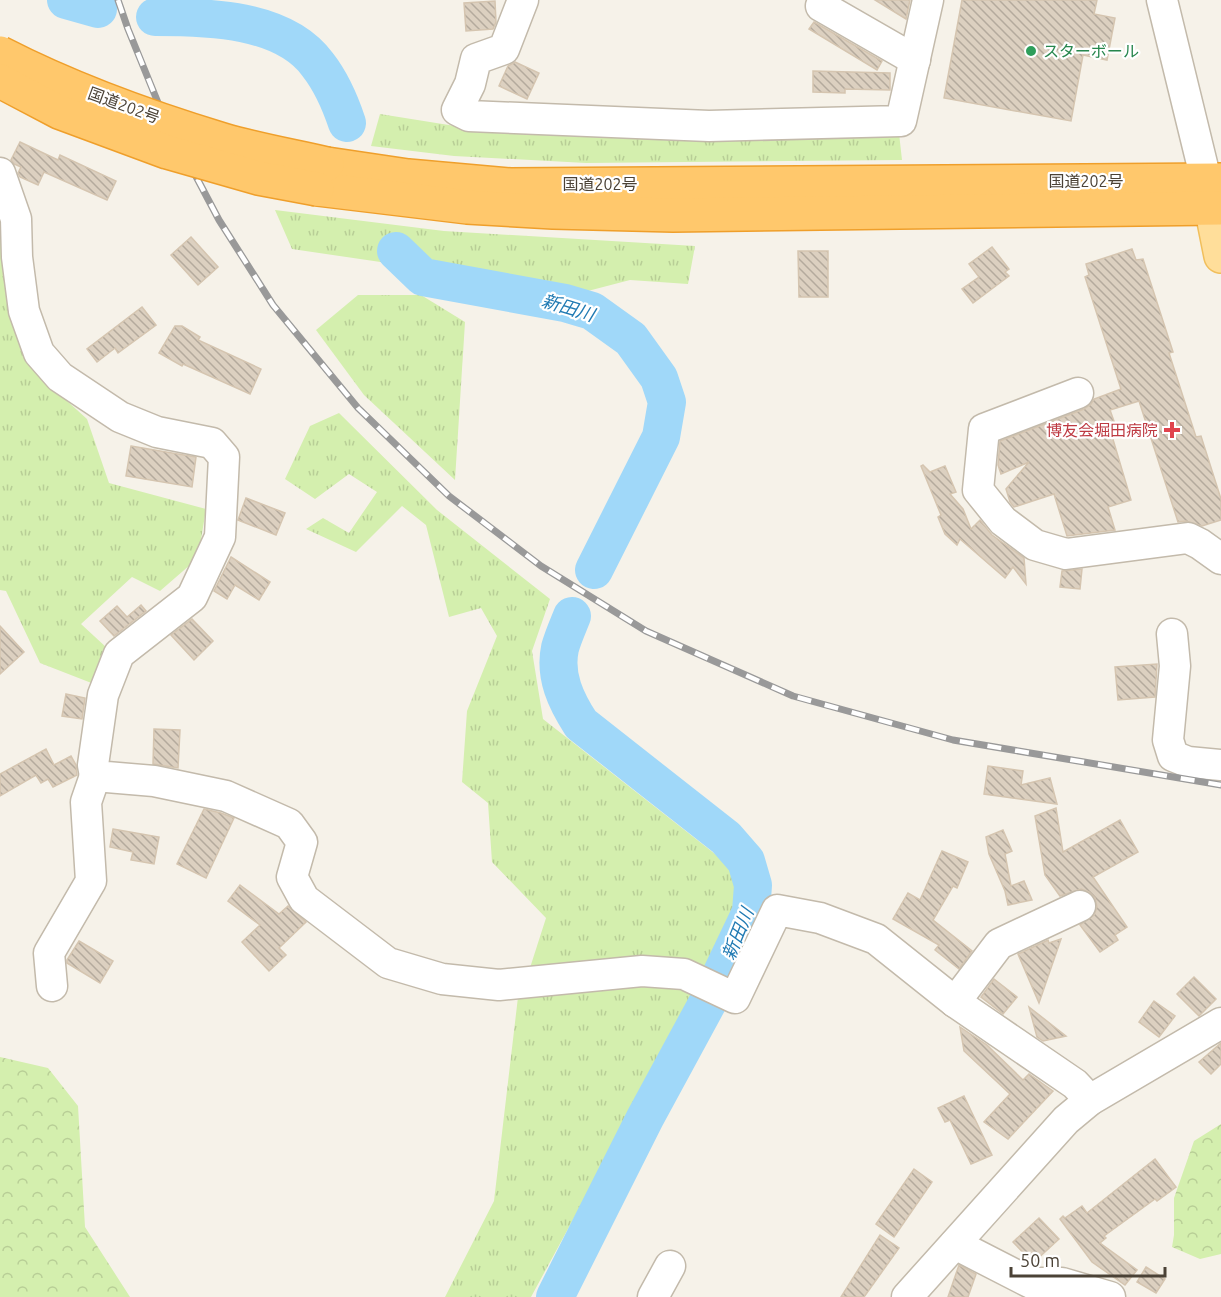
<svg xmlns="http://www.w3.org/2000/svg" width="1221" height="1297" font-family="Ubuntu,'Noto Sans JP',sans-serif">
  <defs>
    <pattern id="grass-tufts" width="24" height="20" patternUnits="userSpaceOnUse" patternTransform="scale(1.5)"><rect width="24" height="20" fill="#d4efae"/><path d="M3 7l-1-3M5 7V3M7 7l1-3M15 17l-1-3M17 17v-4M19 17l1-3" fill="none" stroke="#b8ce96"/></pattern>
    <pattern id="forest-crowns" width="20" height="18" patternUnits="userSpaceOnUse" patternTransform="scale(1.5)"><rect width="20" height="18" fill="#d4efae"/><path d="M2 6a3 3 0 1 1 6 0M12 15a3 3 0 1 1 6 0" fill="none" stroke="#b8ce96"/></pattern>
    <pattern id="building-back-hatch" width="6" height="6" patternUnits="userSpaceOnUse" patternTransform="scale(1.5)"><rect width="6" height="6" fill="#dcd0c0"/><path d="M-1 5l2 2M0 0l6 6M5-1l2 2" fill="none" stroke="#b4aa9d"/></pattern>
  </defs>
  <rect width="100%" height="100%" fill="#f6f2e9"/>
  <g fill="url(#grass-tufts)">
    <path d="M380 114 480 130 899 133 902 160 586 163 454 156 371 146Z"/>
    <path d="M0 201 56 391 87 419 109 483 206 509 198 558 160 591 132 577 81 624 107 648 94 684 40 663 6 591 0 590Z"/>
    <path d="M275 210 444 231 695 246 688 284 630 280 584 292 292 249Z"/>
    <path d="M358 295H421L465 322 455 480 364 395 316 330Z"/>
    <path d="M339 413 437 510 550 599 532 651 543 719 724 861 737 881 739 914 531 1297H445L494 1201 518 997 528 974 546 918 492 862 488 803 462 782 467 711 497 636 481 608 449 617 426 525 402 506 356 552 306 529 323 518 349 533 377 492 349 474 315 499 285 479 310 426Z"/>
  </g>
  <g fill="url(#forest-crowns)">
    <path d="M0 1057 48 1068 78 1106 85 1227 130 1297H0Z"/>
    <path d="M1221 1124V1254L1200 1259 1172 1247 1174 1235V1198L1194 1141Z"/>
  </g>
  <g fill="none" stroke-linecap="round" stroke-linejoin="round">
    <g stroke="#a0d8f9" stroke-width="38">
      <path d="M66 0 98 9"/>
      <path d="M155 17C207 17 284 18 318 65 332 83 340 102 347 123"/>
      <path d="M396 251 423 277 565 303 592 311 631 339 659 378 667 402 661 437 594 570"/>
      <path d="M555 1297 645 1118 709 1000 751 912 753 885 746 861 726 838 581 724C566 701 554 676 560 648 563 637 568 626 572 616"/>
    </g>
  </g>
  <g fill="url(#building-back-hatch)" stroke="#d5c5b0" stroke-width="1.5">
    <path d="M875 0H910L906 19Z"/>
    <path d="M962 0H1097L1094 14 1115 18 1107 60 1083 55 1071 121 944 98Z"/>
    <path d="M495 1 496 22 493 29 466 31 464 3Z"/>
    <path d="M814 22 882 61 877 70 809 29Z"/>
    <path d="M515 62 539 73 527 99 499 86 508 66Z"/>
    <path d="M813 71 890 73V90L845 89V93L813 92Z"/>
    <path d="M20 142 58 160 60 155 116 181 107 200 44 172 38 185 20 177 18 173 21 167 14 164 11 160Z"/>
    <path d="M191 237 218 267 198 285 171 255Z"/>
    <path d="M992 247 1009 269 1005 272 1009 276 973 303 962 289 979 277 969 264Z"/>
    <path d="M1132 249 1136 260 1143 259 1173 352 1169 353 1196 437 1201 436 1221 499V520L1202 526 1186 521 1178 522 1139 401 1110 410 1115 424 1109 426 1131 500 1108 507 1115 530 1067 536 1054 494 1014 507 1010 502 1006 489 1029 462 1001 474 998 465 1000 441 1084 409 1091 404 1094 399 1121 389 1085 277 1089 275 1086 264Z"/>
    <path d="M798 251H828V297H799Z"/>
    <path d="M142 307 156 325 118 353 115 348 97 362 87 349Z"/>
    <path d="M175 326H182L200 337 198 340 261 369 250 394 183 364 182 366 159 353Z"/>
    <path d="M131 446 196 457 192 487 126 476Z"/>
    <path d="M923 465 930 472 945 466 956 492 950 494 963 509 971 529 980 520 992 535 1024 558 1026 584 1013 567 1005 578 960 539 957 545 945 534 938 517 941 515 921 466Z"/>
    <path d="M246 498 285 513 276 535 238 520Z"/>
    <path d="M231 557 270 582 259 600 235 585 227 599 214 591Z"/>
    <path d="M1082 569 1080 589 1060 587 1062 571Z"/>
    <path d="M141 605 146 611 114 636 100 621 117 606 127 617Z"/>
    <path d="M192 619 213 641 194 660 171 635Z"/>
    <path d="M0 626 24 652 0 674Z"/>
    <path d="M1157 664 1155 697 1118 700 1115 667Z"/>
    <path d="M66 694 85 698 82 719 62 716Z"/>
    <path d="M154 729 180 730 178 768 153 764Z"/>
    <path d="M46 749 54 765 71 756 76 765 77 775 53 787 48 779 41 783 36 775 0 796V774Z"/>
    <path d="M988 766 1023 771 1021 785 1050 778 1057 804 984 794Z"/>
    <path d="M1056 808 1063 852 1120 820 1138 852 1093 877 1127 927 1115 935 1118 940 1100 952 1080 925 1094 915 1097 907 1095 898 1089 892 1081 889 1060 896 1045 875 1035 816Z"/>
    <path d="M204 809 221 813 234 818 206 878 177 864Z"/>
    <path d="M113 829 159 837 154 864 131 860 133 852 110 847Z"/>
    <path d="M1003 830 1012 851 1005 854 1011 886 1024 881 1032 900 1008 905 1005 891 989 854 986 837Z"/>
    <path d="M942 851 968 862 957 888 953 886 933 920 972 951 959 969 935 950 939 945 893 919 908 893 920 900Z"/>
    <path d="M240 885 279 914 288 906 306 922 279 948 286 955 269 971 242 942 260 925 228 901Z"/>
    <path d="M1061 939 1039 1003 1018 954 1048 940 1049 943Z"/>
    <path d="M79 941 113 961 100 983 67 963V960Z"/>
    <path d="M1194 977 1216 999 1199 1016 1177 994Z"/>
    <path d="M994 979 1017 997 1003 1014 981 997Z"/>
    <path d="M1154 1001 1175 1016 1159 1037 1139 1022Z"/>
    <path d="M1029 1007 1066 1036 1043 1041 1037 1037Z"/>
    <path d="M960 1027 987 1045 1023 1080 1029 1074 1053 1091 1008 1139 984 1122 1010 1094 964 1051Z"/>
    <path d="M1221 1043V1064L1211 1074 1199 1062Z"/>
    <path d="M964 1096 992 1155 971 1164 950 1120 945 1122 938 1108Z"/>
    <path d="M1155 1159 1176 1187 1157 1201 1155 1199 1104 1236 1106 1238 1100 1243 1137 1270 1125 1285 1092 1262 1060 1219 1063 1216 1065 1218 1082 1206 1087 1213Z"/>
    <path d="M914 1169 932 1182 894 1237 876 1224Z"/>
    <path d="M1039 1218 1059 1239 1033 1263 1013 1242Z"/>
    <path d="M880 1235 899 1248 864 1297H841Z"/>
    <path d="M959 1265 976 1274 968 1297H948Z"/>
    <path d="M1146 1267 1165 1279 1156 1293 1137 1282Z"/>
  </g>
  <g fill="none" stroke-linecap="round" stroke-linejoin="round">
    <defs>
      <g id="minor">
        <path d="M523 0 504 49 476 59 470 84 457 110 469 116 709 126 901 121 928 0"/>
        <path d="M825 0 821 6 915 60"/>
        <path d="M1162 0 1206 180"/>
        <path d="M0 173 16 219 17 257 24 311 39 353 60 377 120 417 157 432 212 443 224 457 220 537 192 597 119 654 103 695 93 765 95 776 154 781 226 796 289 824 302 842 292 877 304 899 388 963 442 979 499 985 642 971 684 974 735 998 777 910 820 918 876 939 955 1002 1075 1084 1090 1100"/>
        <path d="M1078 393 984 429 978 490 1003 521 1035 545 1066 554 1188 538 1200 544 1221 559"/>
        <path d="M1172 634 1175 666 1168 740 1173 756 1188 762 1221 765"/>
        <path d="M52 986 49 953 91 881 86 802 95 776"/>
        <path d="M955 1002 999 944 1080 906"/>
        <path d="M955 1244 1031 1283H1062L1110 1297"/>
        <path d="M653 1297 670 1266"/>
        <path d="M907 1297 1066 1120 1090 1100 1221 1023"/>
      </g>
      <path id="major" d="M1206 181 1221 256"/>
      <g id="highway">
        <path d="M327 164 408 176 510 185 1221 180"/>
        <path d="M317 189 467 207 553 212 673 215 1221 208"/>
      </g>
    </defs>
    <use href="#minor" stroke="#c3baab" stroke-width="33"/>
    <use href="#major" stroke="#f1bf5c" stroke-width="36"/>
    <use href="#highway" stroke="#ef9f2b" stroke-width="36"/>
    <use href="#minor" stroke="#fff" stroke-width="30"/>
    <use href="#major" stroke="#ffde9a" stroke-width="33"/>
    <use href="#highway" stroke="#ffc86c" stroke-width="33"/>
    <defs>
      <path id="rail" d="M118 0 128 29 161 110 219 220 273 305 358 408 449 496 541 566 646 631 793 696 953 740 1221 785"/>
    </defs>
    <use href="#rail" stroke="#999" stroke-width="7"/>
    <use href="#rail" stroke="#fff" stroke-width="4.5" stroke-dasharray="14" stroke-linecap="butt"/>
    <defs>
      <g id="highway-bridge">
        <path d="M0 53C70 89 147 117 223 140 257 150 292 156 327 164"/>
        <path d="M0 81 59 112 167 152 258 178 317 189"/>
      </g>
    </defs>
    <use href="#highway-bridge" stroke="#ef9f2b" stroke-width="36" stroke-linecap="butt"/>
    <use href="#highway-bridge" stroke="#ffc86c" stroke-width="33"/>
  </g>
  <circle fill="#2e9e5b" stroke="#fff" stroke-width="2" cx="1031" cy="51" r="6"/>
  <path fill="#e0444e" stroke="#fff" stroke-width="2" d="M1169 421h6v6h6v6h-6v6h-6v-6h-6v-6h6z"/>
  <g text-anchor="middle" stroke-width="4.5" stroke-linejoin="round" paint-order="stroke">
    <g font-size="16" fill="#27864d" stroke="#fff" text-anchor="start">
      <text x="1043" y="57">スターボール</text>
    </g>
    <g font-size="16" fill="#4b4236" stroke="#fff">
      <text transform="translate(124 105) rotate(20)" y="6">国道202号</text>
      <text x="1086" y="187">国道202号</text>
      <text x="600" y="190">国道202号</text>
    </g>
    <g font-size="16" fill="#be3a42" stroke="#fff" text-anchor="end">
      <text x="1158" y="436">博友会堀田病院</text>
    </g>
    <g font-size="18" font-style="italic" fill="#207ab3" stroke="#fff">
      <text transform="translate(568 308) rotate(17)" y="6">新田川</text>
      <text transform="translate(738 934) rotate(-68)" y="6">新田川</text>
    </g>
  </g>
  <path d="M1011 1267v9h154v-9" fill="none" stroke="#4b4236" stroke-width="3"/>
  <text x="1020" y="1267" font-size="18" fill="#4b4236" stroke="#ffffff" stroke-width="4.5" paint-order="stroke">50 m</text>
</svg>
